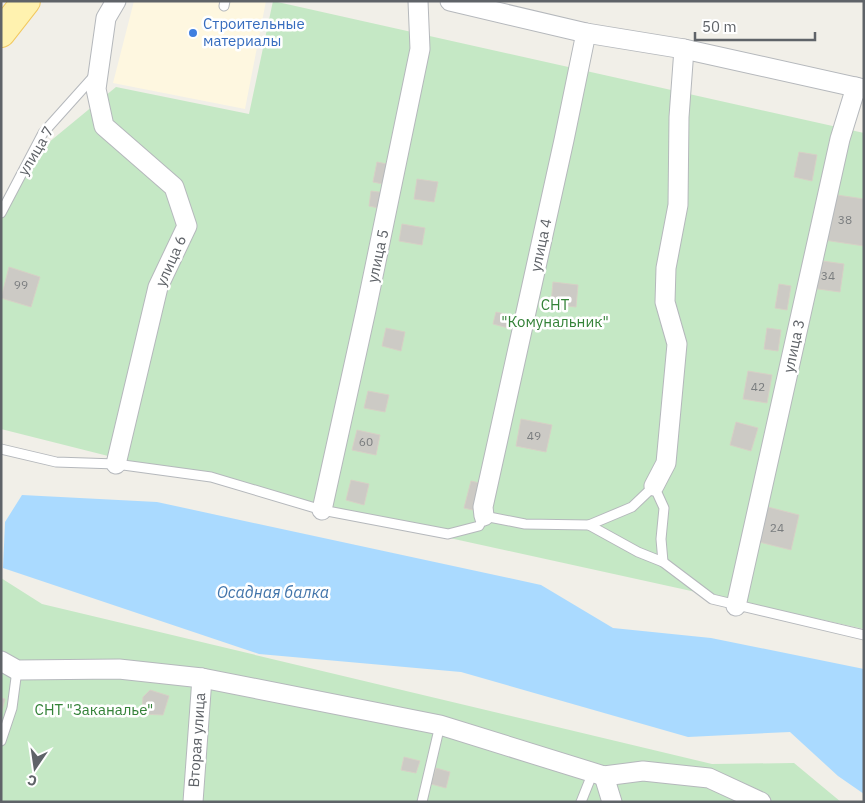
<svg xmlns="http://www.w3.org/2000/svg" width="865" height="803" font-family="'IBM Plex Sans',sans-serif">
  <rect width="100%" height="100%" fill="#f1efe8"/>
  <path fill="#fef7e0" d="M134 1H266L245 109 113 83Z"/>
  <g fill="#c5e8c5">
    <path d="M273 1 864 133V629L322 510 1 429V208L31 157 116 87 249 114Z"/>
    <path d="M1 578 42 604 712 764 794 763 841 802H1Z"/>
  </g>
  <path fill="#aadaff" d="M22 495 157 502 541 585 613 628 711 638 864 669V794L838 776 790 732 688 737 461 672 259 654 3 568 5 522Z"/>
  <g fill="#cccac5" stroke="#d6d1c6">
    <path d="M799 152 817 155 812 181 794 177Z"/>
    <path d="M377 162 392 165 388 185 373 182Z"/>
    <path d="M417 179 438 182 434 202 414 199Z"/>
    <path d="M371 191 386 193 383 209 369 206Z"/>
    <path d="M830 194 864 199V246L824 240Z"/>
    <path d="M402 224 425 228 422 245 399 241Z"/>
    <path d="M815 260 844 264 840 292 811 288Z"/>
    <path d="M9 267 40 277 31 307 1 298Z"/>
    <path d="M553 282 578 285 576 307 551 304Z"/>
    <path d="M779 284 791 286 787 310 775 308Z"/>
    <path d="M496 312 519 317 516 330 493 324Z"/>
    <path d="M386 328 405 332 401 351 382 346Z"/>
    <path d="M767 328 781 330 778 351 764 349Z"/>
    <path d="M748 371 772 375 767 403 743 399Z"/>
    <path d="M368 391 389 395 385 412 364 408Z"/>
    <path d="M521 419 552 425 546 452 516 446Z"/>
    <path d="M736 422 758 428 751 451 730 445Z"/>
    <path d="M357 430 380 435 376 455 352 450Z"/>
    <path d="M351 480 369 484 364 505 346 500Z"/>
    <path d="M471 481 484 484 477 511 464 508Z"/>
    <path d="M764 506 799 515 791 550 755 541Z"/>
    <path d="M150 690 169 696 163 715 142 714 143 697Z"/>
    <path d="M1 698 5 699 1 714Z"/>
    <path d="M404 757 420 761 416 773 401 770Z"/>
    <path d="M436 768 450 772 446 788 431 784Z"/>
  </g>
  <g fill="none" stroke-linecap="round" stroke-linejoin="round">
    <defs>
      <g id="service">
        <path d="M224 6 225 1"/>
        <path d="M1 213 43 133 95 75"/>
        <path d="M1 449 56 462 116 464 211 477 322 510 448 534 479 526 484 516 525 524 589 525 638 552 663 562 712 599 864 635"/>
        <path d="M589 525 632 507 654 486 664 508 661 539 663 562"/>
        <path d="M1 741 12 708 17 670"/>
        <path d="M422 802 440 725"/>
        <path d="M581 802 593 772"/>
      </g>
      <g id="minor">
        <path d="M450 1 586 33 684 49 864 89"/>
        <path d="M116 464 158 287 187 226 174 187 104 126 96 89 106 18 116 1"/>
        <path d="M654 486 666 463 677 344 665 302 666 268 678 205 679 117 684 49"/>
        <path d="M322 510 366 310 420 49 418 1"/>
        <path d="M484 516 483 507 564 140 586 33"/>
        <path d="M736 606 840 139 856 87"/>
        <path d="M1 661 17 670 119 669 202 678 440 725 604 776 643 771 709 778 761 802"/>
        <path d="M604 776 612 802"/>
        <path d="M193 802 202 678"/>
      </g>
      <path id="primary" d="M1 33 26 1"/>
    </defs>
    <use href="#service" stroke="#b5b8bc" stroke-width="11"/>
    <use href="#minor" stroke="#b5b8bc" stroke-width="21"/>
    <use href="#primary" stroke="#f2c960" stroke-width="30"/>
    <use href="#service" stroke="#fff" stroke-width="9"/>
    <use href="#minor" stroke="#fff" stroke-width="19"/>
    <use href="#primary" stroke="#fff2af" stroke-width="28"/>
  </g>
  <circle fill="#3f7fe0" stroke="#fff" stroke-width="2" cx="193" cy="33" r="5"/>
  <g text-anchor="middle" stroke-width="5" stroke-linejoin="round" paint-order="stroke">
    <g font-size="12" fill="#7a7d7f">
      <text x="845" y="224">38</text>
      <text x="828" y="280">34</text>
      <text x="21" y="289">99</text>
      <text x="758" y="391">42</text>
      <text x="534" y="440">49</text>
      <text x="366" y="446">60</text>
      <text x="777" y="532">24</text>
    </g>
    <g font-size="15" fill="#366cbe" stroke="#fff" text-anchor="start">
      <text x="203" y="29">Строительные<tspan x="203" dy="17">материалы</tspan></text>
    </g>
    <g font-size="15" fill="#5f6368" stroke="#fff">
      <text transform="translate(36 151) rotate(-59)" y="5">улица 7</text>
      <text transform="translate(541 245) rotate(-78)" y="5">улица 4</text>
      <text transform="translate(378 256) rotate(-78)" y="5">улица 5</text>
      <text transform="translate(171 261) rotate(-66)" y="5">улица 6</text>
      <text transform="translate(794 346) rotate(-78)" y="5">улица 3</text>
      <text transform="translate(197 740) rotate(-86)" y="5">Вторая улица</text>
    </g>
    <g font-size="15" fill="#348238" stroke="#fff">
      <text x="555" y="310">СНТ<tspan x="555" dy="17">"Комунальник"</tspan></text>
      <text x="94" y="715">СНТ "Заканалье"</text>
    </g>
    <g font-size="16" font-style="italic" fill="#4174aa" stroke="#fff">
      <text x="273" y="598">Осадная балка</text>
    </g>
  </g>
  <rect width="865" height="803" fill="none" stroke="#5f6368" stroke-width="5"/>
  <g transform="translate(35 768) rotate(193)" stroke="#ffffff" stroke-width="4" paint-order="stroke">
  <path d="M0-4L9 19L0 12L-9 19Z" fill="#5f6368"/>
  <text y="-8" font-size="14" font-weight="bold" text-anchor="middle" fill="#5f6368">С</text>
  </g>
  <path d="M695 32v8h120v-8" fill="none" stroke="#5f6368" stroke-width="2.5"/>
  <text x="702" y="32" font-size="15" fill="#5f6368" stroke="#ffffff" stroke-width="4" paint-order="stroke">50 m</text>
</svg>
